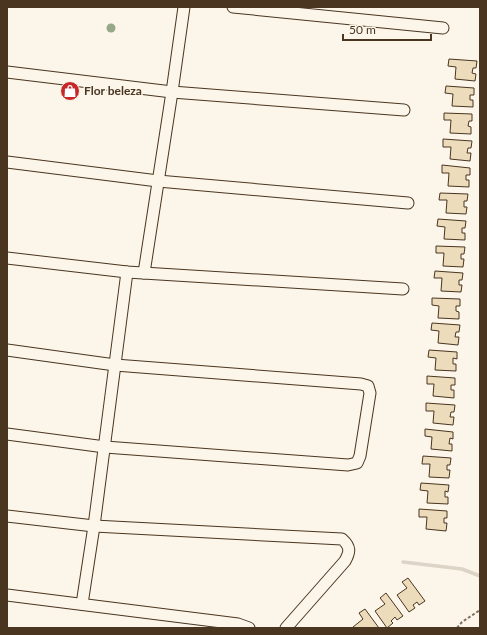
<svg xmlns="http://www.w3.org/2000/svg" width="487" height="635" font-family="Lato,sans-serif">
  <rect width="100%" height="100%" fill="#fbf6e9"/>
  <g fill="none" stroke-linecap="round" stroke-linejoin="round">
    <path stroke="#dcd4c6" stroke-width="3.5" d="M403 562 462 569 480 576"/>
  </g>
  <g fill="#ecdcbc" stroke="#4a3520">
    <path d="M449 59 477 61 476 68H473L472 73 476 74 475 81 455 79 456 67 448 66Z"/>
    <path d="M446 86 474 88V95H470V100H473V107L452 106 453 94 445 93Z"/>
    <path d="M444 113 472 114V121H469L468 126 471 127V134L450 133 451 120H444Z"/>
    <path d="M443 139 472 141 471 148H468L467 153H471L470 161 450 159 451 147H443Z"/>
    <path d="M442 165 470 168V175H466V180H469V187L448 186 449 173H442Z"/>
    <path d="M440 193 468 194 467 201H464V207H467L466 214 446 213 447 200H439Z"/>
    <path d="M438 219 466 221 465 228H462V233H465V240L444 239 445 227 437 226Z"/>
    <path d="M436 246 465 247 464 254H461V259H464L463 267 443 266 444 253H436Z"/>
    <path d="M435 271 463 273 462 280H459V285H462L461 292 441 291 442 278H434Z"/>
    <path d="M432 298 460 299V306H456V311L459 312V319L438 318 439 306 432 305Z"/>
    <path d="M432 323 460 325 459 332H456L455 337H459L458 345 438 343 439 331 431 330Z"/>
    <path d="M429 350 457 352V359L453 358V364H456V371L435 370 436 358 428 357Z"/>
    <path d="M427 376 455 378V385H451V390H454V398L433 396 434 384H427Z"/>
    <path d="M426 403 455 405 454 412H451L450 417H454L453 425 433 423 434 411H426Z"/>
    <path d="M425 429 453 432V439L450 438 449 444H452V451L431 449 432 437 425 436Z"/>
    <path d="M423 456 451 458 450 465H447V470H450L449 478 429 477 430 464H422Z"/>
    <path d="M421 483 449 485 448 492 445 491V497H448V504L427 503 428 491 420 490Z"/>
    <path d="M419 509 447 511V518H444V523H447L446 531 426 529 427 517H419Z"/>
    <path d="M408 578 425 601 419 605 417 602 413 605 415 608 409 612 397 595 407 588 402 582Z"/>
    <path d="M386 593 403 616 397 620 395 617 391 621 393 623 387 628 375 611 385 604 380 598Z"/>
    <path d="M365 609 379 628H354L353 627 363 619 359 613Z"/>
  </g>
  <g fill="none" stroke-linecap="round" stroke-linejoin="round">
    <defs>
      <g id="street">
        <path d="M233 7 443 28"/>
        <path d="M7 72 172 92 404 110"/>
        <path d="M7 162 158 181 408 203"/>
        <path d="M7 258 127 272 403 289"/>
        <path d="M144 273 172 92 184 7"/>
        <path d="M7 350 115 365 361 384 368 386 370 393 360 456 357 463 348 465 105 447 7 434"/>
        <path d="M7 516 94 526 342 539C351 547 350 552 345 561L286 628"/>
        <path d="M7 595 238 624 249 628"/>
        <path d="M82 604 94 526 127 272"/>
      </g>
    </defs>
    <use href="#street" stroke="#4a3520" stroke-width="13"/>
    <path stroke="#7f6f5c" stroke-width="2" stroke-dasharray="3 2" stroke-linecap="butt" d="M457 628 462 622 480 610"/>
    <use href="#street" stroke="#fbf6e9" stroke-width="11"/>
  </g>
  <circle fill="#96a887" cx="111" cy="28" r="4.5"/>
  <defs>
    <symbol id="shop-disc" viewBox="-11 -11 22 22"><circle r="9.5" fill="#c62828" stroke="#fbf6e9"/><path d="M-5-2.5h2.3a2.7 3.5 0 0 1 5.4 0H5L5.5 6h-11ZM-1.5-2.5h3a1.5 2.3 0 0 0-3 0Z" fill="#fff"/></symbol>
  </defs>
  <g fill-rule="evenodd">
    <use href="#shop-disc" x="59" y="80" width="22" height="22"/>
  </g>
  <g text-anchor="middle" stroke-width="3" stroke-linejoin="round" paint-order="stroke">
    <g font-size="12" font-weight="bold" fill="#4a3520" stroke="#fbf6e9" text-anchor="start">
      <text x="84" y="95">Flor beleza</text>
    </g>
  </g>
  <rect width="487" height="635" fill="none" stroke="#4a3520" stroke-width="16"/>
  <path d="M343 34v6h88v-6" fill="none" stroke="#4a3520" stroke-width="2"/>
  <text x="349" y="34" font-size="12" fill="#4a3520" stroke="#fbf6e9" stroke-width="3" paint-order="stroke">50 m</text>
</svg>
